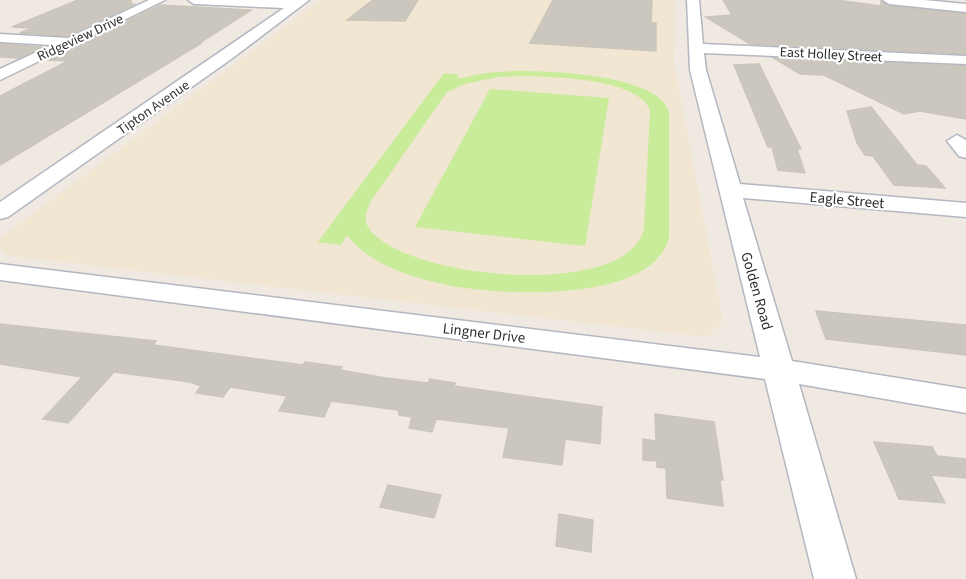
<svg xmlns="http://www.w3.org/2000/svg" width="966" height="579" font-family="'Source Sans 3',sans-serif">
  <rect width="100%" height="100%" fill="#efe9e1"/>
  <path fill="#f0e6d1" d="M321 0H675L674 62 723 321 707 337 9 256 0 249V238Z"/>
  <g fill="#c9ec9a" fill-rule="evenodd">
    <path d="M517 71C549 71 658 74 669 112V237C654 304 499 296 448 285 412 278 370 265 347 235L341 245 318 242 444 73 459 75 457 79 486 73ZM498 77C531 75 636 75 650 110L644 228C631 301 401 280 368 227 363 219 367 209 371 201L447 92 465 84Z"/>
    <path d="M490 89 609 98 585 246 415 227Z"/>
  </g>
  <g fill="#cbc7bf" stroke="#cbc5ba" stroke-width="1.5">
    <path d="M78 0H131V4H135L68 36 20 33 32 28 12 27Z"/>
    <path d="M373 0H418L405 21 347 20Z"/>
    <path d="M553 0H652L651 23H656V51L530 43Z"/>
    <path d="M723 0H835L881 6V1L889 6 966 14V54L750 44 706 17 732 15Z"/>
    <path d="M160 5 251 10 198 44H200L0 165V96L68 61 47 60Z"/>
    <path d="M0 44 43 47 19 58 0 57Z"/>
    <path d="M774 58 966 66V119L920 111 904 114 824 75 800 74Z"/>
    <path d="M759 64 801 149H797L805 173 778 170 772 147H768L734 65Z"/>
    <path d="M871 107 917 165 926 166 945 188 894 185 873 156 865 155 857 143 847 111Z"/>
    <path d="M816 311 966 325V355L826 339Z"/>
    <path d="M0 324 156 341 153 345 303 365 305 362 342 367 340 370 386 378 428 383 430 379 455 383 454 386 602 407 600 444 565 439 562 465 503 457 509 428 436 419 432 432 409 428 412 417 399 415 398 410 331 401 324 417 279 411 287 396 230 387 223 397 196 393 201 386 190 382 114 372 68 423 43 419 82 377 0 364Z"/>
    <path d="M655 414 714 422 723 480H720L723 506 667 498 666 468 657 467V461L643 460V439L656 441Z"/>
    <path d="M874 442 932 447 937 456 966 459V478L931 475 945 503 899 499Z"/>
    <path d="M388 485 441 495 434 518 380 507Z"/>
    <path d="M559 514 593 520 591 552 556 546Z"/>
  </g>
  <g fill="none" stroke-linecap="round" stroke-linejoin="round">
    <defs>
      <g id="minor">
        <path d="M149 0H165L0 80V69L52 45 0 42V34L68 38Z"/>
        <path d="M188 0H309L234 57 8 217 0 219V202L284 8 194 4Z"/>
        <path d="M687 0H699L703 44 966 56V64L704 53 706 70 740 184 966 203V217L743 198 792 361 966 389V413L799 384 856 579H814L765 379 0 280V264L760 357 690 70Z"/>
        <path d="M883 0H924L966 4V12L889 4Z"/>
        <path d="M957 135 966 140V158L959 156 947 141Z"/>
      </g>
    </defs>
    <use href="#minor" stroke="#b4b7c1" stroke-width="3"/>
    <use href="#minor" fill="#fff" fill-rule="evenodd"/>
  </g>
  <g text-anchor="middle" stroke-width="4.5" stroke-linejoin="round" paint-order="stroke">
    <g font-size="14" fill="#2e2e2e" stroke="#fff">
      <text transform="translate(80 37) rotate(-25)" y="5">Ridgeview Drive</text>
      <text transform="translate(831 54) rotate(3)" y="5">East Holley Street</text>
      <text transform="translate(153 107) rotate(-35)" y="5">Tipton Avenue</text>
    </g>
    <g font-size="15" fill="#2e2e2e" stroke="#fff">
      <text transform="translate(847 200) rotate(5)" y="5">Eagle Street</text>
      <text transform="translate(757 291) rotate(74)" y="5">Golden Road</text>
      <text transform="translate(484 333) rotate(7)" y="5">Lingner Drive</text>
    </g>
  </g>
</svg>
